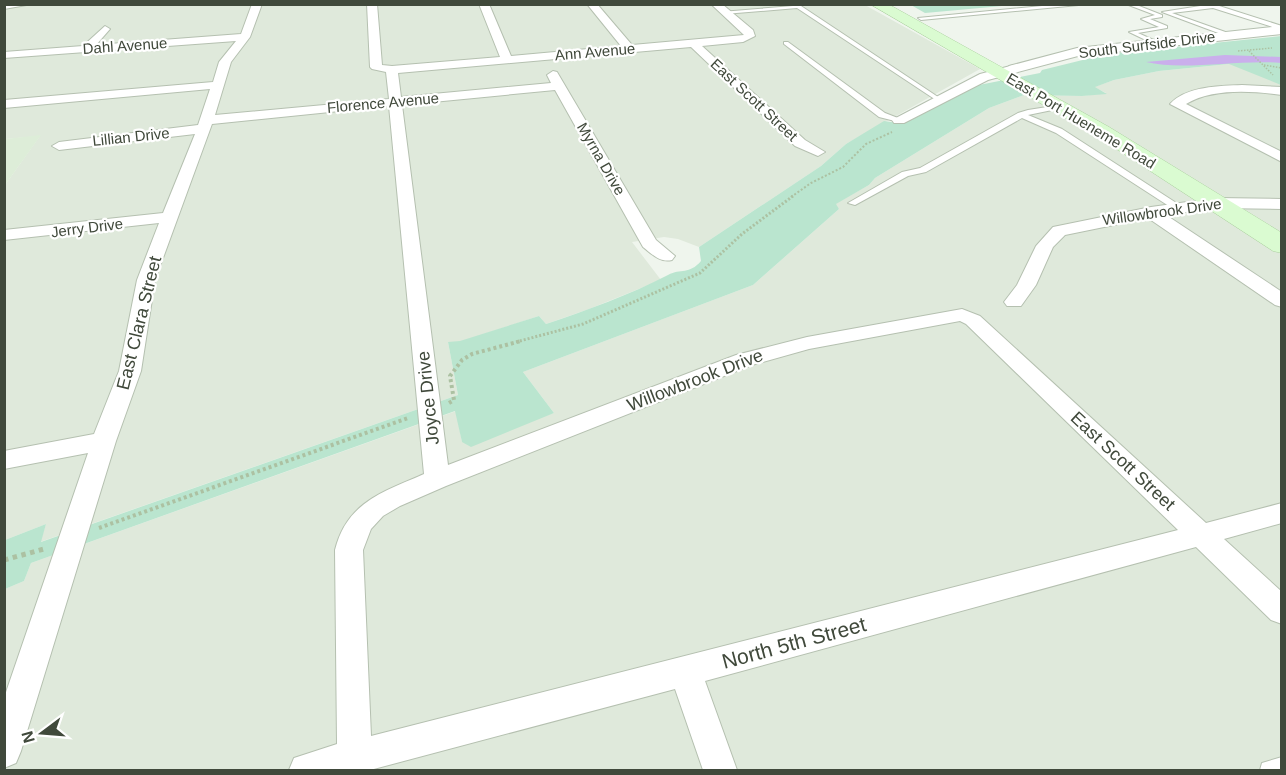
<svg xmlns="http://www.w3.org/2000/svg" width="1286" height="775" font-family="Helvetica,sans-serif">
  <rect width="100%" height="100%" fill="#eff5ed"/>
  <g fill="#dfe9db">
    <path d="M5 5H865L980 69 846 144 821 166 699 247 678 239 664 237 632 242 661 280 589 309 546 324 539 316 460 342H448L458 395 40 542 46 524 5 540V185L40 136 5 139Z"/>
    <path d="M1229 64H1281V770H5V589L24 581 31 563 456 411 462 442 554 413 523 372 753 285 839 209 835 204 869 185 875 178 989 108 1024 95 1082 96 1106 93 1094 87 1114 80 1159 71Z"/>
  </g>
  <path fill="#ddedd8" d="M41 135 5 185V139Z"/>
  <g fill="#bae5cf">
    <path d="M915 5 1000 4 1002 6 925 13 911 5Z"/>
    <path d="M1281 36V85L1229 64 1159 71 1114 80 1095 87 1107 94 1082 96 1024 95 989 108 875 178 869 185 836 204 839 209 753 285 523 372 554 413 471 447 462 442 455 411 31 563 24 581 5 589V540L46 524 41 542 458 395 448 342 460 341 539 316 546 324C588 310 629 295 668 275 681 268 689 275 701 261L699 247 821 166 846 144 884 121 898 123 911 120 979 85 1040 73 1042 70 1107 54Z"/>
  </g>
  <path fill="#caafec" d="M1225 55 1281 57V63C1241 59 1183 71 1146 62Z"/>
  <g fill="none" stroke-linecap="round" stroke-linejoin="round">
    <defs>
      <g id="service">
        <path d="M792 4H798L941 99 936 100 797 8 724 14 721 12 793 6Z"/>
        <path d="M1063 4H1089L921 20 918 18Z"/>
        <path d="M1126 4H1134L1162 15V17L1150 19 1167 26V28L1138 33 1158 42V44H1154L1129 32 1159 27 1141 19 1155 15Z"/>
        <path d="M1213 4 1282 26V30L1213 8 1172 13 1231 34 1229 37 1162 12Z"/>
        <path d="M784 42H788L885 113 903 120 899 122 879 117 784 44Z"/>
        <path d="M1060 105 1062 106V108L1028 115 1062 129 1181 206V210H1175L1056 133 1022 118 926 172 908 176 855 205 848 203 902 172 920 168 1018 113 1028 110Z"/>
        <path d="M1282 757V770H1260L1262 763Z"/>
      </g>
      <g id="minor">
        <path d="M4 4H32L4 9Z"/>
        <path d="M252 4H262L250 37 231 62 215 115 389 99 386 72 372 69 370 67 367 4H377L382 65 392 66 500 57 479 4H489L511 56 621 46 587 4H597L632 45 744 35 711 4H722L753 30 755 36 743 42 702 46 805 140 825 152 818 156 795 146 691 47 398 73 401 97 551 83 547 75 553 71 557 72 656 240 675 256 672 260C660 263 652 254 643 247L555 90 402 105 448 465 736 355 807 337 962 309 980 316 1206 523 1282 503V523L1224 539 1282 592V624L1271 620 1196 547 705 681 737 770H703L675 689 370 770H289L294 758 337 744 335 550C347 502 383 492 424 474L389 106 212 124 155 280 141 371 116 441 21 751 16 763 4 768V698L88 453 4 469V451L94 434 119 371 137 280 159 223 4 240V230L163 213 195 134 59 150 52 146 59 142 198 125 210 89 4 108V100L213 82 219 62 236 41 4 58V52L83 46 105 26 110 29 96 45 241 34ZM960 321 966 324 1178 530 371 736 363 550 371 529 383 516 400 506 446 486 752 365 809 349Z"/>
        <path d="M1014 65 1018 66V72L988 80 904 123H894L892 120 980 74Z"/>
        <path d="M1242 85 1282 87V95C1252 91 1213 88 1186 104L1282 152V162L1170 104C1186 86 1220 86 1242 85Z"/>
        <path d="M1216 198 1282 199V209L1216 208 1166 215 1282 292V307L1275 305 1148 218 1065 235 1053 247 1036 285 1021 306H1007L1004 302 1017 285 1036 246 1053 227 1151 207Z"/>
      </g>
      <path id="tertiary" d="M1282 26V34L1078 56 1014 73 1007 69 1009 66 1077 48Z"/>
      <path id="secondary" d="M870 4H888L1109 127 1282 233V253L1273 251 1095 135Z"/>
    </defs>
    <use href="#service" stroke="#b5c0b0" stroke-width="2"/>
    <use href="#minor" stroke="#b5c0b0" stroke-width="2"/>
    <use href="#tertiary" stroke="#b5c0b0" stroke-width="2"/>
    <use href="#secondary" stroke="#acd1a0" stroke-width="1"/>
    <g stroke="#acc1a2" stroke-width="1.5" stroke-dasharray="1.5 1.5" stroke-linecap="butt">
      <path d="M1238 51 1272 48"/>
      <path d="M1249 51 1273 75"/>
      <path d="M1264 65 1282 68"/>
    </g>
    <path stroke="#acc1a2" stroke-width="2" stroke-dasharray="2 2" stroke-linecap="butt" d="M791 197 811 183 843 167 866 144 892 132"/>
    <path stroke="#acc1a2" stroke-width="3" stroke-dasharray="2 2" stroke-linecap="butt" d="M516 342 583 324 700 273 742 234 793 196"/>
    <g stroke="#acc1a2" stroke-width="4" stroke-dasharray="3 3" stroke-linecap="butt">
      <path d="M449 403 454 400 450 376 462 360 472 354 521 341"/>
      <path d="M99 528 408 418"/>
    </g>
    <path stroke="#acc1a2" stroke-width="5" stroke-dasharray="4.5 4.5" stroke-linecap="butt" d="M4 560 44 549"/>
    <use href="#service" fill="#fff" fill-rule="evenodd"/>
    <use href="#minor" fill="#fff" fill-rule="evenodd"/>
    <use href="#tertiary" fill="#fff" fill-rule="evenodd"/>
    <use href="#secondary" fill="#dafbd1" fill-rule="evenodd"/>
  </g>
  <g text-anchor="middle" stroke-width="4.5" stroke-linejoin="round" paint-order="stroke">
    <g font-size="15" fill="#40493b" stroke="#fff">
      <text transform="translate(1147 45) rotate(-7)" y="5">South Surfside Drive</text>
      <text transform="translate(125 46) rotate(-4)" y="5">Dahl Avenue</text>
      <text transform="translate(595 52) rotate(-5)" y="5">Ann Avenue</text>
      <text transform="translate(754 100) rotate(43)" y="5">East Scott Street</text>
      <text transform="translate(383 103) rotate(-5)" y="5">Florence Avenue</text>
      <text transform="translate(1081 121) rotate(31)" y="5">East Port Hueneme Road</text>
      <text transform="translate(131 137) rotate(-6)" y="5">Lillian Drive</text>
      <text transform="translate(601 159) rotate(60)" y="5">Myrna Drive</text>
      <text transform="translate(1162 212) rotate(-8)" y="5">Willowbrook Drive</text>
      <text transform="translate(87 228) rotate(-7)" y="5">Jerry Drive</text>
    </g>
    <g font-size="18" fill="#40493b" stroke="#fff">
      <text transform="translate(139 323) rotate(-76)" y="6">East Clara Street</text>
      <text transform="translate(695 380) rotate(-21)" y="6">Willowbrook Drive</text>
      <text transform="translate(428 398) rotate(-96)" y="6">Joyce Drive</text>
      <text transform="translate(1123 461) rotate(43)" y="6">East Scott Street</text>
    </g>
    <g font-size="21" fill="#40493b" stroke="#fff">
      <text transform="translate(794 643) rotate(-15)" y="7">North 5th Street</text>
    </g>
  </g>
  <rect width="1286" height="775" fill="none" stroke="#40493b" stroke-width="12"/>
  <g transform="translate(42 733) rotate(254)" stroke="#ffffff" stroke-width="4.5" paint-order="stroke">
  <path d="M0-4.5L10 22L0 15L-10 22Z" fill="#40493b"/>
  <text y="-9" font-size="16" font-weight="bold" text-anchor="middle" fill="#40493b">N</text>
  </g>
</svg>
